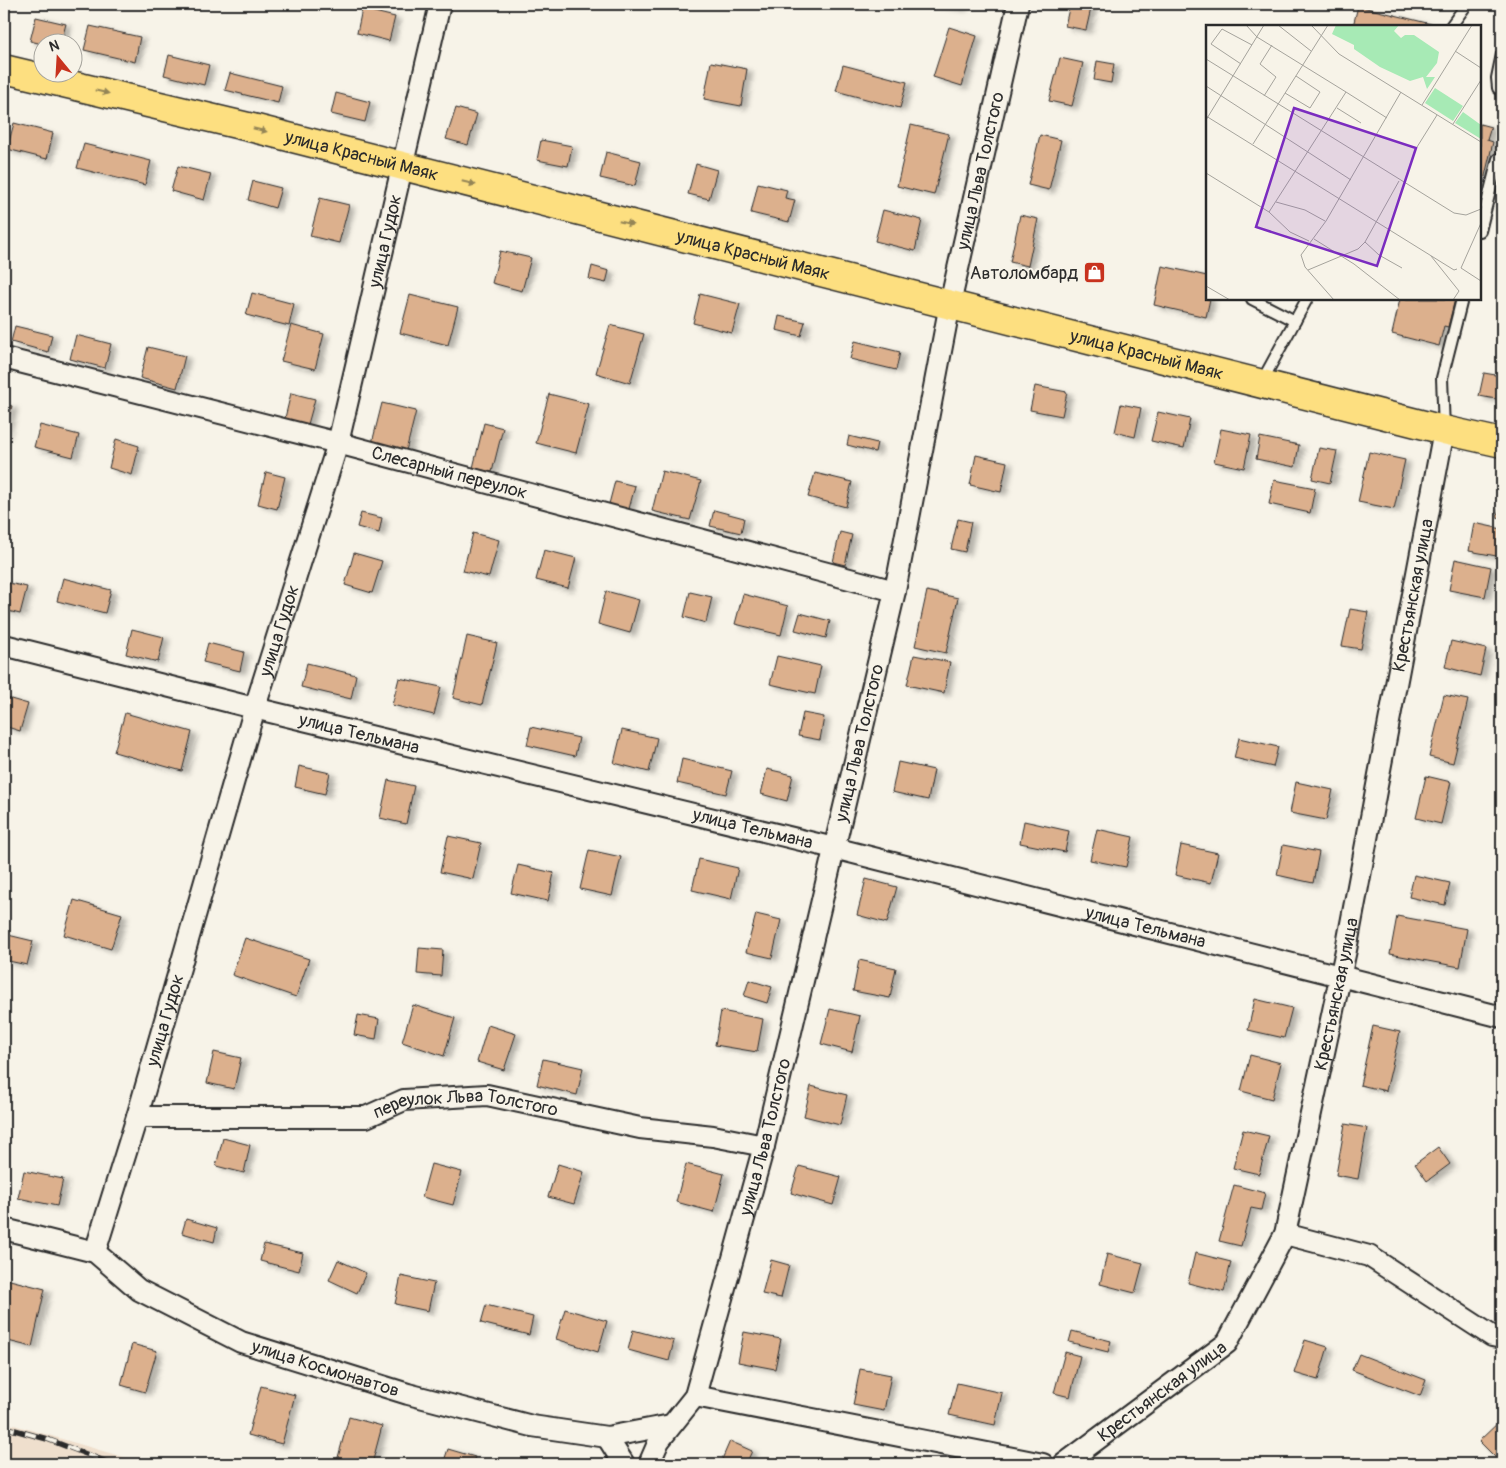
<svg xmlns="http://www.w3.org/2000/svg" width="1506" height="1468" font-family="Pangolin,sans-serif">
  <defs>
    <filter id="shadow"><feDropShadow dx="5.5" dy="3" stdDeviation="2.5" flood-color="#0004"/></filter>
  </defs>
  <rect width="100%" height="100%" fill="#f7f3e8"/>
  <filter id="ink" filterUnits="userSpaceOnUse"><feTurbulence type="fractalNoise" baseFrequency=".02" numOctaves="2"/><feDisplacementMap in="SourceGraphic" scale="10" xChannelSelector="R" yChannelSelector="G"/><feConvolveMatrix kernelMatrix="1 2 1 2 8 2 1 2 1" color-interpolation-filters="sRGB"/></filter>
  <g filter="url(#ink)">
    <path fill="#efdfcd" d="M4 1422 147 1464H4Z"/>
    <g fill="#dcb08d" stroke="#2b2b2b" filter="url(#shadow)">
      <path d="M938 4H962L961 8Z"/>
      <path d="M1070 4H1092L1086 30 1065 26Z"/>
      <path d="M1358 6 1431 24V26H1353Z"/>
      <path d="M362 9 395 17 389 41 357 33Z"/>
      <path d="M36 17 66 24 61 42H42V44L30 41Z"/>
      <path d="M90 26 140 37 135 62 84 50Z"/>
      <path d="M949 27 977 36 962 86 933 77Z"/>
      <path d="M169 55 209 65 204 85 164 75Z"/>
      <path d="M1060 58 1083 63 1072 106 1049 101Z"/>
      <path d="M1097 61 1114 64 1111 83 1094 80Z"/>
      <path d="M711 62 747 69 741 106 704 99Z"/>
      <path d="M843 65 907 82 900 108 836 91Z"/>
      <path d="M230 73 282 86 278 103 225 90Z"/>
      <path d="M336 93 370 102 365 122 331 114Z"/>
      <path d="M456 108 477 114 468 145 446 139Z"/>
      <path d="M14 123 53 133 47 159 7 149Z"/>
      <path d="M1480 124 1491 127 1487 140 1493 142 1480 197Z"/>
      <path d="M911 125 949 134 934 195 897 186Z"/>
      <path d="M1040 135 1061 140 1049 190 1028 185Z"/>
      <path d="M541 140 572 146 568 166 537 160Z"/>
      <path d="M84 144 151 161 145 185 77 168Z"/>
      <path d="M606 152 641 161 635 186 600 178Z"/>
      <path d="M696 164 717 170 709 199 688 194Z"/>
      <path d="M178 166 211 174 204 200 171 191Z"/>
      <path d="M253 181 281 188 275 208 248 200Z"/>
      <path d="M758 183 787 190 785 198 795 200 789 222 751 213Z"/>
      <path d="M320 198 349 205 339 243 310 236Z"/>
      <path d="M883 210 922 220 915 251 875 241Z"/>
      <path d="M1020 215 1038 219 1028 266 1010 262Z"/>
      <path d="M500 251 531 258 522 291 492 283Z"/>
      <path d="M592 266 609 271 606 283 589 279Z"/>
      <path d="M1162 266 1207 276V299H1210L1206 317 1154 305Z"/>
      <path d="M252 293 294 304 289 326 246 315Z"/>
      <path d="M700 294 740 304 732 333 693 323Z"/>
      <path d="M410 295 458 307 448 345 400 333Z"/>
      <path d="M1400 299H1455L1448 327 1444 326 1439 346 1392 334Z"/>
      <path d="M779 316 805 322 801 336 776 330Z"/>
      <path d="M291 325 324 334 315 369 281 361Z"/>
      <path d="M610 325 644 334 630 383 596 373Z"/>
      <path d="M15 326 52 335 48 352 11 342Z"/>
      <path d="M76 335 111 344 105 368 70 359Z"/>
      <path d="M855 341 900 352 896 370 850 359Z"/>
      <path d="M148 347 185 356 177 388 140 378Z"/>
      <path d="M1484 373 1501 376 1496 399 1479 396Z"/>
      <path d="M1035 386 1067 392 1062 416 1030 410Z"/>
      <path d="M291 393 315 399 307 428 284 422Z"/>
      <path d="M549 394 589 404 576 453 536 443Z"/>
      <path d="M382 403 416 411 406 451 372 443Z"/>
      <path d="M4 404 12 406 4 436Z"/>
      <path d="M1121 404 1141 408 1135 437 1115 432Z"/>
      <path d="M1158 412 1190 419 1184 448 1151 441Z"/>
      <path d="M484 423 503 428 492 472 473 468Z"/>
      <path d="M40 425 79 435 73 457 34 447Z"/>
      <path d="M1221 429 1251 435 1244 468 1214 462Z"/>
      <path d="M849 436 877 443 875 452 847 445Z"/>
      <path d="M1260 437 1299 445 1295 467 1256 459Z"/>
      <path d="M116 439 139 446 132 475 109 468Z"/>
      <path d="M1319 448 1337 451 1330 483 1312 479Z"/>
      <path d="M1369 452 1405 460 1394 509 1358 502Z"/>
      <path d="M976 455 1007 462 1001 492 970 485Z"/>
      <path d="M662 471 701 481 690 520 652 511Z"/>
      <path d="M266 472 285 477 277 509 258 504Z"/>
      <path d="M815 473 852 482 846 507 808 497Z"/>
      <path d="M1274 480 1315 488 1310 513 1269 504Z"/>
      <path d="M615 481 635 486 629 509 609 504Z"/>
      <path d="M1502 494V518L1497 517Z"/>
      <path d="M714 510 744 518 741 533 710 526Z"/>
      <path d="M361 513 382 518 379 533 357 527Z"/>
      <path d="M958 519 971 522 965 552 951 549Z"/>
      <path d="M1474 523 1502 529V557L1469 551Z"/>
      <path d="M840 532 852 535 845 565 833 562Z"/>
      <path d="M473 533 499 540 489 577 463 571Z"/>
      <path d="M544 550 576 558 568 588 536 580Z"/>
      <path d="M354 553 382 561 372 593 345 585Z"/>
      <path d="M1455 559 1491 567 1485 597 1449 590Z"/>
      <path d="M63 578 111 590 105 613 57 601Z"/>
      <path d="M4 582 27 587 20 614 4 610Z"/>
      <path d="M606 591 639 600 630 633 598 624Z"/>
      <path d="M927 591 958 598 946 653 915 646Z"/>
      <path d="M690 592 712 597 706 623 684 617Z"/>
      <path d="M743 594 788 606 781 635 735 624Z"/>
      <path d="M1350 609 1368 612 1361 649 1342 646Z"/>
      <path d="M800 613 830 621 826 638 795 630Z"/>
      <path d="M132 629 164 637 158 662 126 654Z"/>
      <path d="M467 636 497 643 482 705 453 698Z"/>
      <path d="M1451 641 1486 649 1480 676 1445 667Z"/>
      <path d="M208 643 244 652 240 671 203 662Z"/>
      <path d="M914 655 950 662 944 693 907 685Z"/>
      <path d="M777 656 821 666 815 694 770 684Z"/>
      <path d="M307 663 356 675 351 699 301 687Z"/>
      <path d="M399 678 441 687 434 715 392 705Z"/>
      <path d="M1444 695 1468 700 1453 763 1429 757Z"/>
      <path d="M4 697 28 704 20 731 4 726Z"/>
      <path d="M125 713 192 732 182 771 114 752Z"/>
      <path d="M803 713 824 717 820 740 798 736Z"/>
      <path d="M531 727 579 738 575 756 527 745Z"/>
      <path d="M622 730 657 738 649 772 614 763Z"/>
      <path d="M1239 738 1278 747 1273 767 1234 758Z"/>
      <path d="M682 759 732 771 726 794 677 783Z"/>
      <path d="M898 762 934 770 928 800 892 792Z"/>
      <path d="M299 766 330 773 325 794 295 787Z"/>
      <path d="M767 769 793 775 787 801 761 794Z"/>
      <path d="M1426 776 1451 782 1441 824 1416 818Z"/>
      <path d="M388 780 414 786 406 824 380 818Z"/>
      <path d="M1296 782 1333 790 1326 820 1290 813Z"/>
      <path d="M1024 821 1069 831 1065 852 1020 843Z"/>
      <path d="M1097 829 1133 837 1126 867 1090 860Z"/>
      <path d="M448 836 481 843 473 879 440 872Z"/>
      <path d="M1181 845 1218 853 1211 883 1175 875Z"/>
      <path d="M1283 845 1319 852 1313 883 1277 875Z"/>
      <path d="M589 850 621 857 612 896 580 889Z"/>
      <path d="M699 859 738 868 731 899 692 890Z"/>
      <path d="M518 865 554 873 548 901 511 893Z"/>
      <path d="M1414 875 1450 883 1445 905 1409 897Z"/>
      <path d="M866 879 897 887 887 923 857 915Z"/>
      <path d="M74 900 122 914 111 949 64 935Z"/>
      <path d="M756 914 781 920 772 958 746 952Z"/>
      <path d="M1397 916 1467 929 1460 967 1390 954Z"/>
      <path d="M4 934 33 941 27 965 4 960Z"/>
      <path d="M245 938 309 959 296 997 232 975Z"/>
      <path d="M419 948 443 950 441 976 417 974Z"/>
      <path d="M859 960 896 968 890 998 853 991Z"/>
      <path d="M749 980 772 987 767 1003 744 996Z"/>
      <path d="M1255 999 1292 1008 1284 1038 1248 1030Z"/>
      <path d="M413 1005 455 1018 444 1056 402 1042Z"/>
      <path d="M830 1009 860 1016 852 1052 821 1044Z"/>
      <path d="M721 1011 763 1019 757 1052 715 1045Z"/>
      <path d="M358 1015 379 1019 376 1039 354 1035Z"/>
      <path d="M488 1025 516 1034 504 1070 477 1062Z"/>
      <path d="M1373 1026 1400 1032 1386 1091 1360 1085Z"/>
      <path d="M214 1052 241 1058 234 1089 207 1083Z"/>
      <path d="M1250 1055 1281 1063 1272 1099 1241 1091Z"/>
      <path d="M543 1059 583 1068 577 1095 537 1085Z"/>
      <path d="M811 1086 847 1095 840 1125 804 1116Z"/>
      <path d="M1502 1104V1130L1497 1106Z"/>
      <path d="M1345 1124 1367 1128 1358 1179 1336 1175Z"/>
      <path d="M1243 1130 1269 1136 1259 1174 1233 1168Z"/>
      <path d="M223 1138 250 1145 244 1173 216 1166Z"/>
      <path d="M1438 1147 1450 1164 1427 1181 1415 1164Z"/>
      <path d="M431 1164 462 1172 453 1205 422 1197Z"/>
      <path d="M558 1164 584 1172 574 1204 548 1197Z"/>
      <path d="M686 1164 724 1174 714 1212 676 1202Z"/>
      <path d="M799 1166 841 1177 833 1205 791 1193Z"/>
      <path d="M24 1171 63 1179 57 1206 18 1198Z"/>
      <path d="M1234 1185 1265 1193 1261 1210 1251 1208 1241 1246 1219 1241Z"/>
      <path d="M186 1219 217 1228 214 1242 182 1233Z"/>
      <path d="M264 1244 303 1253 299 1271 260 1261Z"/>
      <path d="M1195 1253 1231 1262 1224 1292 1188 1283Z"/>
      <path d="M1107 1254 1143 1263 1135 1293 1100 1284Z"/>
      <path d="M338 1260 366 1273 357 1293 329 1280Z"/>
      <path d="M771 1260 789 1265 781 1298 762 1294Z"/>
      <path d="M401 1276 434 1283 428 1311 395 1304Z"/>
      <path d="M6 1279 45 1289 32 1347 4 1340V1287Z"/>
      <path d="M486 1305 533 1317 529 1335 481 1323Z"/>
      <path d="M565 1309 607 1321 598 1352 556 1339Z"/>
      <path d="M633 1330 674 1341 669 1361 628 1350Z"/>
      <path d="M1072 1331 1111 1341 1108 1352 1069 1342Z"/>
      <path d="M744 1332 781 1339 775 1369 738 1362Z"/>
      <path d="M1305 1340 1328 1347 1318 1380 1294 1373Z"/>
      <path d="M132 1344 157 1351 145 1392 121 1385Z"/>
      <path d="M1065 1352 1080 1356 1070 1397 1054 1393Z"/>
      <path d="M1359 1354 1426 1380 1420 1396 1352 1370Z"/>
      <path d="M860 1369 891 1375 884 1411 853 1405Z"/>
      <path d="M957 1383 1002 1393 995 1425 949 1415Z"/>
      <path d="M261 1386 295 1395 282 1444 248 1435Z"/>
      <path d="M349 1417 382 1426 372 1464H351L337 1461Z"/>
      <path d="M1502 1419V1464L1479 1441Z"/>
      <path d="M730 1441 752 1451 746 1464H720Z"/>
      <path d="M448 1449 475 1457 472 1464H443Z"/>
    </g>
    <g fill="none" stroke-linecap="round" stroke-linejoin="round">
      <defs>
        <g id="service">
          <path d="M1451 26 1467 4"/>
          <path d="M1502 54 1497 78 1498 88 1502 91"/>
          <path d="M1480 231 1498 159"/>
          <path d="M1252 299 1295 321"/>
          <path d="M1261 383 1307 299"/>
          <path d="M1444 429 1442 378 1462 299"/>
        </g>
        <g id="minor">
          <path id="s1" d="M4 358 338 443 895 591"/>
          <path id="s2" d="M4 645 254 708 834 848 1502 1017"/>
          <path id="s3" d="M137 1117H366L404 1100 487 1095 640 1128 713 1136 764 1146"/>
          <path id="s4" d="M4 1229 95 1252 139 1290 241 1342 408 1394 532 1426 607 1437 671 1425"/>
          <path d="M1285 1234 1369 1256 1492 1336 1502 1338"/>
          <path id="s5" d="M95 1252 137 1117 256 704 338 443 440 4"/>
          <path d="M695 1396 1043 1464"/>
          <path d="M607 1437 624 1464"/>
          <path id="s6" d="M649 1464 659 1441 695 1396 764 1146 895 591 950 304 1018 4"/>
          <path id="s7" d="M1064 1464 1227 1343 1285 1234 1346 950 1444 430"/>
        </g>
        <g id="primary">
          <path id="s8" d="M4 69 257 129 1444 430 1502 443"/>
        </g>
      </defs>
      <use href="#service" stroke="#2b2b2b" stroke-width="14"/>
      <use href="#minor" stroke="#2b2b2b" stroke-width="24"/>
      <use href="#primary" stroke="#2b2b2b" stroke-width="31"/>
      <use href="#service" stroke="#f7f3e8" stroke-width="10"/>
      <use href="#minor" stroke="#f7f3e8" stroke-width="20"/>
      <use href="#primary" stroke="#fddf80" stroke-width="28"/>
      <defs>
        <path id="rail" d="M4 1427 47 1439 112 1464"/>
      </defs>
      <use href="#rail" stroke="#2b2b2b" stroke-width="5.5"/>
      <use href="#rail" stroke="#f7f3e8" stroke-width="4" stroke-dasharray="11" stroke-linecap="butt"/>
    </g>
    <defs><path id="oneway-solid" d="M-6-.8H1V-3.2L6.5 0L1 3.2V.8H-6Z" transform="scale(1.25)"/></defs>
    <g fill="#948556">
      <use href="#oneway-solid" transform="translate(102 92) rotate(13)"/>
      <use href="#oneway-solid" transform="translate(260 130) rotate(14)"/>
      <use href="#oneway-solid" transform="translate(469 183) rotate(14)"/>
      <use href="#oneway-solid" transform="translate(626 223) rotate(14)"/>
    </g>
  </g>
  <defs>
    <symbol id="shop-square" viewBox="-11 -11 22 22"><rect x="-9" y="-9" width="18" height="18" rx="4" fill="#c8321e" stroke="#f7f3e8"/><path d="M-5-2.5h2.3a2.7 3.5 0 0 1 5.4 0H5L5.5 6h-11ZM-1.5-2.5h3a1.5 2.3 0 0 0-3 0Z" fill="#fff"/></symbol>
  </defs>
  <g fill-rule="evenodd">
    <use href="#shop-square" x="1082" y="260" width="25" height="25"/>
  </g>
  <g text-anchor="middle" stroke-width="4" stroke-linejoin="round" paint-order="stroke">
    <g font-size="18" fill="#2b2b2b" stroke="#f7f3e8">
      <text dy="6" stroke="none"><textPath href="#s8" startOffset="368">улица Красный Маяк</textPath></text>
      <text dy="6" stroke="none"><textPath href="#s6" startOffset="1341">улица Льва Толстого</textPath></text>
      <text dy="6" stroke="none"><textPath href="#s5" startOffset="1052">улица Гудок</textPath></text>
      <text dy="6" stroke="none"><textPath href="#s8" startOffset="772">улица Красный Маяк</textPath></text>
      <text dy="6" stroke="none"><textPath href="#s8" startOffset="1178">улица Красный Маяк</textPath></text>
      <text dy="6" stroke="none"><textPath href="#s1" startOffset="460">Слесарный переулок</textPath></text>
      <text dy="6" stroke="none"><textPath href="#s7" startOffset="978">Крестьянская улица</textPath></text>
      <text dy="6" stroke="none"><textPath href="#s5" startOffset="648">улица Гудок</textPath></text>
      <text dy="6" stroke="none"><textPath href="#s2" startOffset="366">улица Тельмана</textPath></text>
      <text dy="6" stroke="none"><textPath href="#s6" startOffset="756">улица Льва Толстого</textPath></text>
      <text dy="6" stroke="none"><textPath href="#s2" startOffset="771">улица Тельмана</textPath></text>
      <text dy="6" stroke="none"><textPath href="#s2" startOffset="1176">улица Тельмана</textPath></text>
      <text dy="6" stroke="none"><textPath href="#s7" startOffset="572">Крестьянская улица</textPath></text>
      <text dy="6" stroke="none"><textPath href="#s5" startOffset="242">улица Гудок</textPath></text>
      <text dy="6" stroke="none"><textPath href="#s3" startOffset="332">переулок Льва Толстого</textPath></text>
      <text dy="6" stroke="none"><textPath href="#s6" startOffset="351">улица Льва Толстого</textPath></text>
      <text dy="6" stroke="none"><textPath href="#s4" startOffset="355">улица Космонавтов</textPath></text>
      <text dy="6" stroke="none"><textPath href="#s7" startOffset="122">Крестьянская улица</textPath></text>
    </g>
    <g font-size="18" fill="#2b2b2b" stroke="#f7f3e8" text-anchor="end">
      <text x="1078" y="279">Автоломбард</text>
    </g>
  </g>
  <g transform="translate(1206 25)">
    <rect width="275" height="275" fill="#f7f3e8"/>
    <path d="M130 0H193L188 6 195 13 199 10H208L233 27 231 38 220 52H229L221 64 217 52 204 56 174 42 148 24V20L126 9ZM229 63 257 81 247 96 219 78ZM257 87 275 100V114L249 98Z" fill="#a7eab5"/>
    <path fill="none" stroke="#a5a39c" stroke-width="1" d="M40 0 51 12 140 67 63 187M72 0 105 26M105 0 133 29 275 117M249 26 275 43M0 34 248 188 260 190 275 184M35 39 5 19 16 4 46 20M0 61 145 155M140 67 181 93M79 68 104 83 114 67 90 51M58 71 70 52 54 39 66 20M216 80 266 0M131 83 155 98M0 91 248 245 251 244M0 95 58 0M247 99 275 55M47 119 122 0M211 122 231 90M0 148 63 187 84 207 103 216M70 177 99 185 119 196M275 198 255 243 275 256M108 214 148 239 194 275M159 217 173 230 196 243M225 231 253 266 247 275M102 245 152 224 159 217 193 156M0 261 24 275M128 275 99 242 95 230 120 196 195 67"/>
    <path fill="#7b2cbf" fill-opacity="0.15" stroke="#7b2cbf" stroke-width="2.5" d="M88 83 210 123 171 241 50 202Z"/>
    <rect width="275" height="275" fill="none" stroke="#2b2b2b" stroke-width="2.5"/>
  </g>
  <rect width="1506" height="1468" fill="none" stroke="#f7f3e8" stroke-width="20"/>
  <rect x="10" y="10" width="1486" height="1448" fill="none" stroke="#2b2b2b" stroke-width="2" filter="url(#ink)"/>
  <g transform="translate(58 58) rotate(342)"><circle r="24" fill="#f7f3e8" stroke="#a5a39c"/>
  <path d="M0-4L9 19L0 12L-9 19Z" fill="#c8321e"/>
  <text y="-8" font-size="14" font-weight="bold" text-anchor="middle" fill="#2b2b2b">N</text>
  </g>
</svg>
